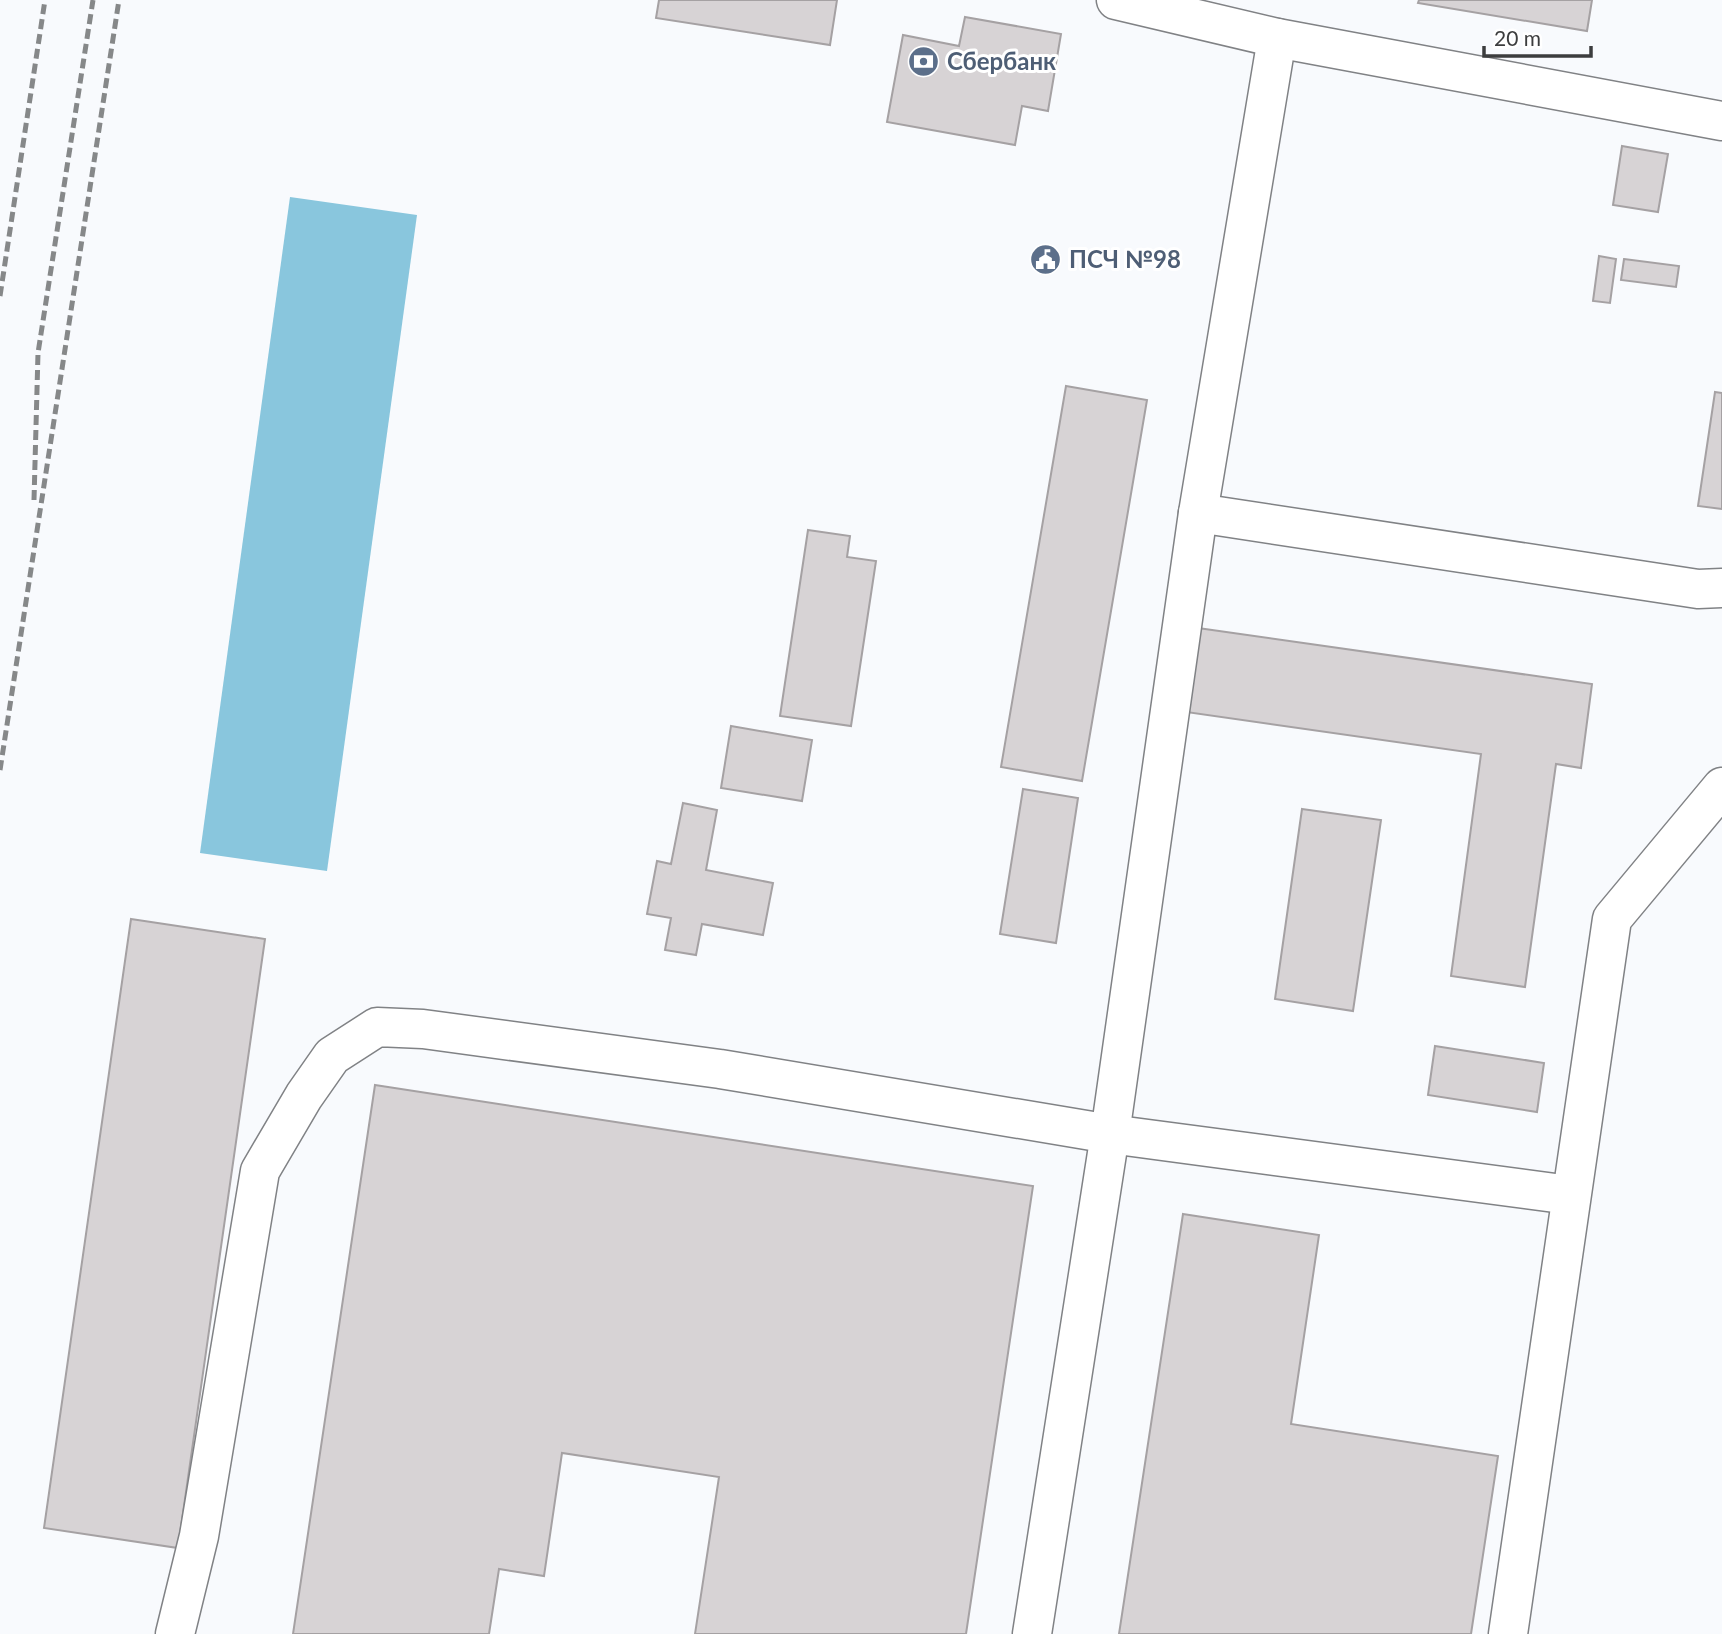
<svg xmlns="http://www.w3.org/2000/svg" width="1722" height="1634" font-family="Lato,sans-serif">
  <rect width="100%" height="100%" fill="#f8fafd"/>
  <path fill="#89c6dd" d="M290 197 417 215 327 871 200 853Z"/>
  <g fill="#d7d3d5" stroke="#a5a1a3" stroke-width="2">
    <path d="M659 0H837L830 45 656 18Z"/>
    <path d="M1419 0H1592L1587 31 1418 3Z"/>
    <path d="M965 17 1061 34 1048 111 1022 106 1015 145 887 122 903 35 959 46Z"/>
    <path d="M1622 146 1668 154 1658 212 1613 205Z"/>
    <path d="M1599 256 1616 259 1610 303 1593 301Z"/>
    <path d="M1624 259 1679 266 1676 287 1621 280Z"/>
    <path d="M1066 386 1147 400 1082 781 1001 767Z"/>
    <path d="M1715 392 1722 393V509L1698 506Z"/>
    <path d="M808 530 850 536 847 557 876 561 851 726 780 716Z"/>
    <path d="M1198 628 1592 684 1581 768 1556 764 1525 987 1451 976 1481 754 1186 712Z"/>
    <path d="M731 726 812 740 802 801 721 788Z"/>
    <path d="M1023 789 1078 798 1056 943 1000 934Z"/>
    <path d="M683 803 717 810 706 870 773 883 763 935 702 924 696 955 665 950 671 918 647 914 657 861 671 864Z"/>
    <path d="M1302 809 1381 820 1353 1011 1275 999Z"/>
    <path d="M131 919 265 939 178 1548 44 1528Z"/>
    <path d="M1435 1046 1544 1063 1537 1112 1428 1095Z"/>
    <path d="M375 1085 1033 1186 966 1634H695L719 1477 562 1453 544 1576 499 1569 489 1634H293Z"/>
    <path d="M1183 1214 1319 1235 1291 1424 1498 1456 1471 1634H1119Z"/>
  </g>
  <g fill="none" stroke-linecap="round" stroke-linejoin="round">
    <defs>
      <g id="minor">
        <path d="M1116 0 1277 38 1722 121"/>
        <path d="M1198 513 1698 589 1722 588"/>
        <path d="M175 1634 199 1536 260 1171 304 1096 332 1056 377 1027 423 1029 720 1069 1110 1134 1570 1195"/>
        <path d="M1032 1634 1110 1134 1198 513 1277 38"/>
        <path d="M1508 1634 1612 919 1722 787"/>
      </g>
    </defs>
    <use href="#minor" stroke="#808285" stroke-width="41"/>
    <use href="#minor" stroke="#fff" stroke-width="38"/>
    <g stroke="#868889" stroke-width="5" stroke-dasharray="10 5" stroke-linecap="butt">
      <path d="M0 296 45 0"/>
      <path d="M34 500 38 353 93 0"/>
      <path d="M0 770 119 0"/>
    </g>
  </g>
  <defs>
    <symbol id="bank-disc" viewBox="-11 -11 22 22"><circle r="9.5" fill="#5c6f8a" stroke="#fff"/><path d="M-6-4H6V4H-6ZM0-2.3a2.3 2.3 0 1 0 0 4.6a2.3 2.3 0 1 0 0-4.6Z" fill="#fff"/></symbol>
    <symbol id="civic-disc" viewBox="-11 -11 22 22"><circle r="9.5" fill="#5c6f8a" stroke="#fff"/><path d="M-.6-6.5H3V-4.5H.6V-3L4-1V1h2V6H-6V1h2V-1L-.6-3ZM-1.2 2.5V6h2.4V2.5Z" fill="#fff"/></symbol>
  </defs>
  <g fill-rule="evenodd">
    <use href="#bank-disc" x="906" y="44" width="35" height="35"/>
    <use href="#civic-disc" x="1028" y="242" width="35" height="35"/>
  </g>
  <g text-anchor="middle" stroke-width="6" stroke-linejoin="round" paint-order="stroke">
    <g font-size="24" font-weight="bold" fill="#4e5e75" stroke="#fff" text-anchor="start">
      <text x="947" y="70">Сбербанк</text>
      <text x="1069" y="268">ПСЧ №98</text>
    </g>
  </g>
  <path d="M1484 46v10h107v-10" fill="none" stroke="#3c3d3e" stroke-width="3.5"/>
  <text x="1494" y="46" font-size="21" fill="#3c3d3e" stroke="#ffffff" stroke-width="5" paint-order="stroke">20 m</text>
</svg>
